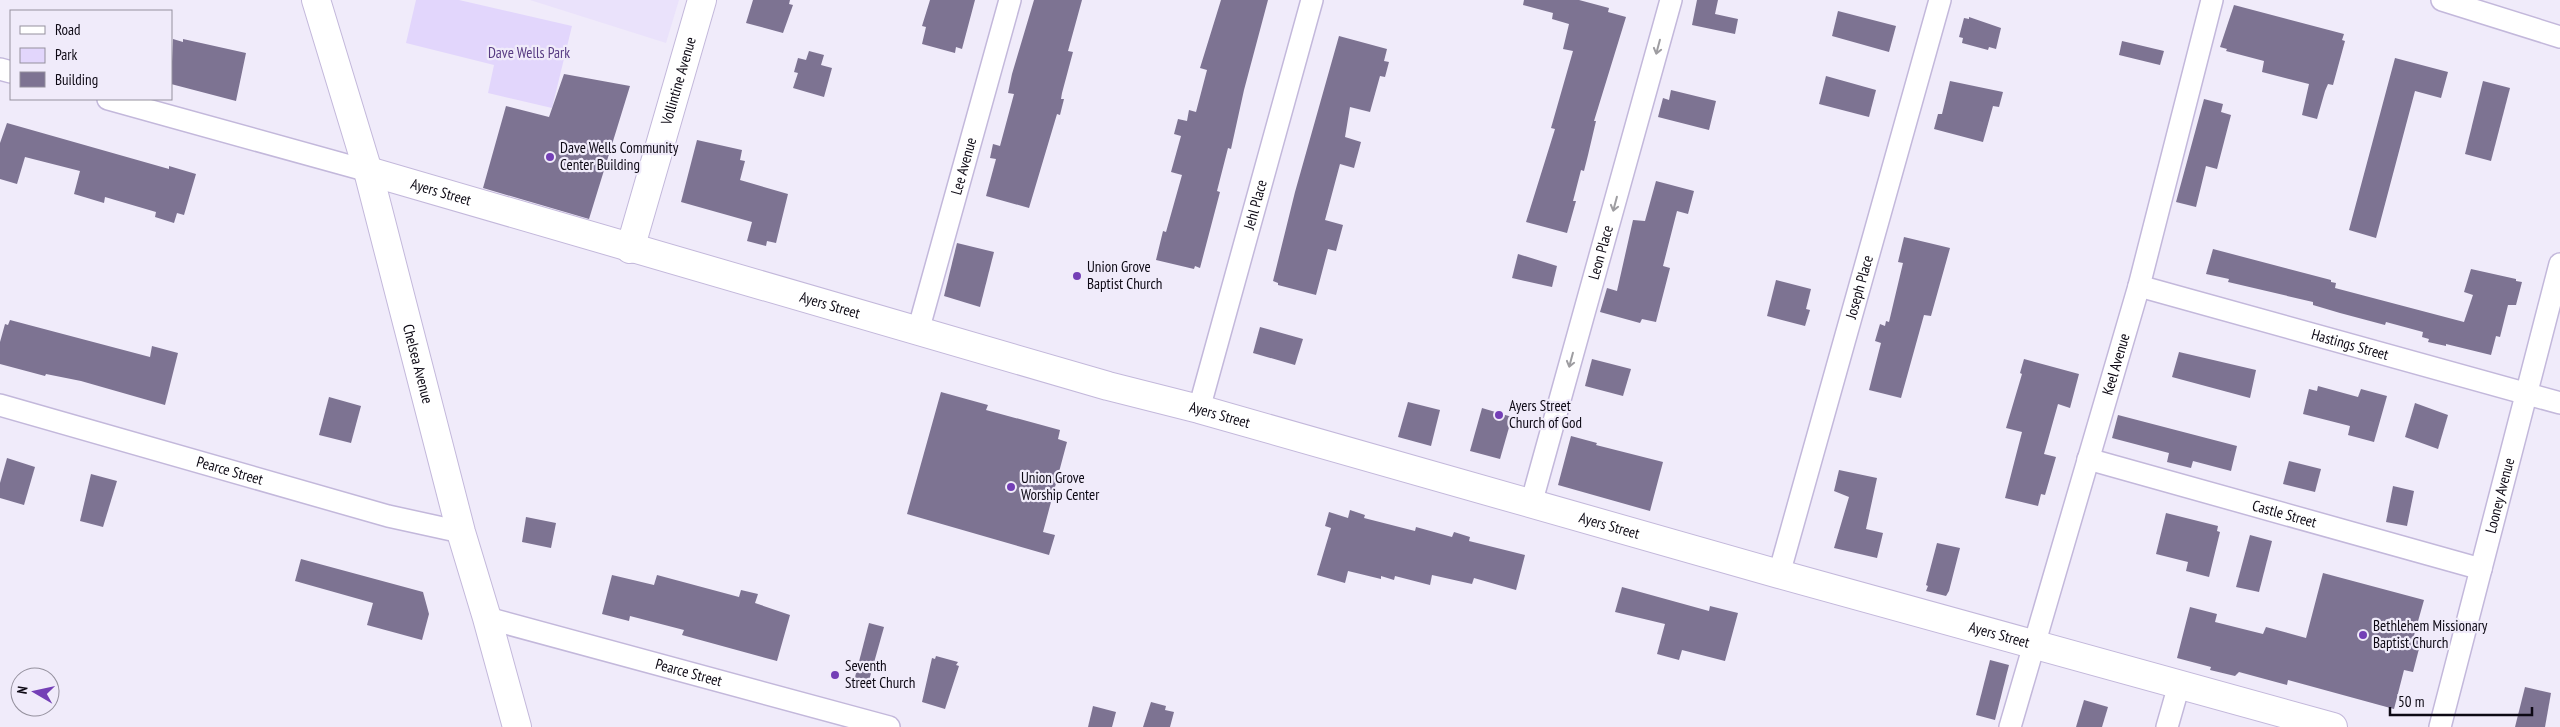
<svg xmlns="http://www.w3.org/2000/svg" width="2560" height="727" font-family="'PT Sans Narrow',sans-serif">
  <rect width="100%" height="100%" fill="#f0ebfa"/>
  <path fill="#eae2fb" d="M530 0H679L666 43Z"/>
  <path fill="#e2d6fc" d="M416 0H459L572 26 552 108 488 93 494 65 406 43Z"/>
  <g fill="#7d7392">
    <path d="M753 0H790L789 4 793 5 783 33 746 23Z"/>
    <path d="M930 0H975L962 49 956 47 955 53 922 44 926 27 922 26Z"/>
    <path d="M1034 0H1082L1068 51 1073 52 1062 93 1061 99H1064L1060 115 1057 114 1029 208 986 196 996 159 990 158 993 144 1000 146 1014 94 1008 93 1012 74Z"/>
    <path d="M1221 0H1268L1244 90 1231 149 1228 148 1217 191 1220 192 1200 268 1195 266 1194 269 1156 260 1163 231 1166 232 1182 175 1171 172 1181 136 1174 134 1178 119 1187 121 1189 110 1196 112 1207 70 1200 68Z"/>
    <path d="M1524 0H1579L1609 8 1608 12 1626 17 1594 121H1596L1588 155 1584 171 1581 170 1573 201H1576L1567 233 1526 222 1555 129 1551 128 1573 51 1563 49 1569 24 1552 19 1553 13 1523 5Z"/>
    <path d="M1697 0H1718L1715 14 1738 19 1735 34 1692 25Z"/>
    <path d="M2234 5 2344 34 2342 40 2345 41 2333 85 2328 84 2325 91 2317 119 2302 115 2309 84 2262 72 2264 61 2226 51 2227 49 2220 47Z"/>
    <path d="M1838 11 1896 26 1889 52 1832 36Z"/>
    <path d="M1969 17 2001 28 1996 49 1989 47 1988 50 1962 43 1963 38 1959 37 1964 18 1969 19Z"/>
    <path d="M1339 36 1387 49 1384 61 1389 62 1385 77 1380 76 1370 112 1350 107 1345 137 1361 142 1354 168 1340 164 1325 220 1343 225 1336 251 1328 249 1316 295 1278 285V283L1273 281 1295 192Z"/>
    <path d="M173 39 183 42V39L246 53 236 101 171 84Z"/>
    <path d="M2122 41 2164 51 2160 65 2119 55Z"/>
    <path d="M809 51 824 55 821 65 832 68 824 97 793 88 798 73 794 72 798 58 806 60Z"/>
    <path d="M2395 58 2448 72 2441 98 2415 91 2376 238 2349 230Z"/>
    <path d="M564 74 630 86 589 219 483 188 506 106 549 117Z"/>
    <path d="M1826 76 1876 90 1869 117 1819 104Z"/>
    <path d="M1950 81 2003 92 1999 107 1993 106 1983 142 1934 129 1938 114H1942Z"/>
    <path d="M2483 81 2510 88 2491 161 2465 154Z"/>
    <path d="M1671 90 1716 101 1709 130 1658 117 1663 98 1669 100Z"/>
    <path d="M2204 99 2223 104 2221 112 2231 115 2217 169 2206 166 2196 207 2176 202Z"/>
    <path d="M7 123 169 169V166L196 174 184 215 177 213 174 223 155 217 156 212 105 197 104 203 74 194 80 171 25 157 17 184 0 179V143Z"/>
    <path d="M697 140 742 150 740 160 745 161 740 180 788 194 776 243 767 241 766 246 747 241 752 222 681 202Z"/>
    <path d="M1656 181 1694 191 1688 214 1677 211 1663 266 1670 268 1656 322 1642 319 1640 323 1600 312 1607 288 1617 291 1633 220 1645 221Z"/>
    <path d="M1904 237 1950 248 1931 316 1924 315 1901 398 1869 390 1881 343 1875 341 1880 324 1885 326 1886 321 1889 322 1903 263 1898 262Z"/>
    <path d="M957 243 994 252 980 307 944 296Z"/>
    <path d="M2213 249 2331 280V282L2336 283 2335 288 2464 322 2473 295 2464 292 2471 269 2516 279V281L2522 282 2516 305H2508L2500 337 2496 336 2491 355 2446 344V346L2428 342 2429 339 2422 337 2423 332 2386 322 2385 325 2340 313 2313 305V302L2228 282 2229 279 2206 274Z"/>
    <path d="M1518 254 1557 266 1552 287 1512 278Z"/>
    <path d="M1776 280 1811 289 1806 309 1810 310 1805 326 1767 316Z"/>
    <path d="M10 320 150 357 152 346 178 353 165 405 81 381 46 374 45 376 0 364V342L5 324 8 325Z"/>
    <path d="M1260 327 1303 339 1295 365 1253 353Z"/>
    <path d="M2179 352 2256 370 2250 398 2172 377Z"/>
    <path d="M1592 359 1631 369 1623 396 1585 386Z"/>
    <path d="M2024 359 2079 374 2070 408 2058 404 2044 454 2056 457 2045 495 2041 494 2038 506 2005 498 2022 432 2006 428 2022 374 2020 373Z"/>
    <path d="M2318 386 2358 397 2361 389 2387 396 2374 442 2348 435 2350 426 2303 414 2309 389 2317 391Z"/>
    <path d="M941 392 988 405 986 410 1060 430 1058 439 1067 442 1043 532 1055 535 1049 555 907 514Z"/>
    <path d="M329 397 361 406 351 443 319 435Z"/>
    <path d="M1408 402 1440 410 1431 446 1398 437Z"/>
    <path d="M2415 403 2448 415 2438 449 2405 437Z"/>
    <path d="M1482 408 1512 417 1500 459 1470 451Z"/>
    <path d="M2118 415 2237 446 2231 471 2193 461 2191 468 2167 462 2169 453 2112 438Z"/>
    <path d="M1571 436 1597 443 1596 445 1663 462 1650 511 1558 485Z"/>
    <path d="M7 458 35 467 24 505 0 498V483Z"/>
    <path d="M2289 461 2321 469 2315 492 2283 484Z"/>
    <path d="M1839 470 1877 478 1866 529 1883 533 1877 558 1834 548 1849 497 1834 491Z"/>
    <path d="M91 474 117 481 103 527 80 521Z"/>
    <path d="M2393 486 2414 491 2407 526 2386 522Z"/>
    <path d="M1350 510 1365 515 1364 518 1415 531 1416 527 1452 537 1454 532 1470 537 1469 541 1525 555 1516 590 1474 578 1472 584 1432 575 1430 585 1395 576 1394 580 1381 576V579L1348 571 1345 583 1317 575 1331 528 1325 526 1329 512 1348 518Z"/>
    <path d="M2166 513 2218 526 2217 531 2220 532 2209 577 2186 571 2188 562 2156 554Z"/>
    <path d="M526 517 556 523 551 548 522 542Z"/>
    <path d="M2250 535 2272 541 2259 592 2236 587Z"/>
    <path d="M1937 543 1960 548 1949 591 1946 596 1926 591 1928 586 1926 585Z"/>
    <path d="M301 559 423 592 429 614 422 640 367 625 373 603 295 581Z"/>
    <path d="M2323 573 2424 600 2413 639 2421 641 2413 672 2404 670 2394 709 2288 680 2287 685 2239 672 2235 676 2210 670 2211 667 2177 658 2190 607 2217 614 2215 622 2263 634 2266 627 2306 638Z"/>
    <path d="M612 575 654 585 657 575 739 597 741 590 758 594 755 603 790 615 777 661 682 635 684 630 630 616 629 621 602 614Z"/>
    <path d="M1622 587 1709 611 1710 606 1738 613 1725 661 1682 650 1679 660 1657 654 1665 624 1615 612Z"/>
    <path d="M869 623 884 627 868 684 854 681Z"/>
    <path d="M936 656 958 662 956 665 959 666 945 709 922 702 932 658 935 659Z"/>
    <path d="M1990 660 2009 665 1995 720 1976 715Z"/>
    <path d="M2525 687 2551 693 2545 727H2515Z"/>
    <path d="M2084 700 2108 707 2102 727H2076Z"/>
    <path d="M1151 702 1166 706 1165 710 1174 712 1170 727H1143Z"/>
    <path d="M1093 706 1116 712 1112 727H1088Z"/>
  </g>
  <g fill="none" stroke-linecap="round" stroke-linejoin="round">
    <defs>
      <g id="street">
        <path d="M2442 0 2560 37"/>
        <path d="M0 69 11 72"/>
        <path d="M108 99 368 171"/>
        <path id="s1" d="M2139 286 2560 403"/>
        <path id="s2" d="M918 331 1010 0"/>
        <path id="s3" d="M0 405 388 516 461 532"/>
        <path id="s4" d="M1199 409 1312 0"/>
        <path id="s5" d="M2088 459 2481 569"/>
        <path id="s6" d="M1531 504 1671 0"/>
        <path id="s7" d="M1779 574 1940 0"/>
        <path id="s8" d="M487 618 889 727"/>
        <path id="s9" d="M2010 727 2139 286 2212 0"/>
        <path d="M2167 727 2179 685"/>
        <path id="s10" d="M2440 727 2560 264"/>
      </g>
      <g id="secondary">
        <path id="s11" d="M316 0 368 171 461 532 487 618 517 727"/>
        <path id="s12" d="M368 171 1108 386 1199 409 1779 574 2333 727"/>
        <path id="s13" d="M630 249 702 0"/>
      </g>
    </defs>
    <use href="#street" stroke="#c3b8db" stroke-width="24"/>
    <use href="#secondary" stroke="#c3b8db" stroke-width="30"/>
    <use href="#street" stroke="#fff" stroke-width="21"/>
    <use href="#secondary" stroke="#fff" stroke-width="28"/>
  </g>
  <defs><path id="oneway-shaft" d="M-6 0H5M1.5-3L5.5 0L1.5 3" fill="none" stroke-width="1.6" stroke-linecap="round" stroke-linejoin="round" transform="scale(1.25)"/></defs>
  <g stroke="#9e9da1">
    <use href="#oneway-shaft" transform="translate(1658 47) rotate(105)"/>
    <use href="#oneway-shaft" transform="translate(1615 204) rotate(105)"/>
    <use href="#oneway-shaft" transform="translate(1571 360) rotate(105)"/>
  </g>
  <g fill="#743fb6" stroke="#f0ebfa" stroke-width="2">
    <circle cx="550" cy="157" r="5"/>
    <circle cx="1077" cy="276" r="5"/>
    <circle cx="1499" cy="415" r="5"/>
    <circle cx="1011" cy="487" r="5"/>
    <circle cx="2363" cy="635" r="5"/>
    <circle cx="835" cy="675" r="5"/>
  </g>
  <g text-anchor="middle" stroke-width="4.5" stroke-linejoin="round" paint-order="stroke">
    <g font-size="15" fill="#583c83" stroke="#f0ebfa">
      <text x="529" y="58">Dave Wells Park</text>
    </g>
    <g font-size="15" fill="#0d0914" stroke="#f0ebfa">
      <text dy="5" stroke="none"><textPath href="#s13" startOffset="175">Vollintine Avenue</textPath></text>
      <text dy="5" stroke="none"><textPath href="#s2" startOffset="171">Lee Avenue</textPath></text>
      <text dy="5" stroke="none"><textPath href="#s12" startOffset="76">Ayers Street</textPath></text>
      <text dy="5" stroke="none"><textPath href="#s4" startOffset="212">Jehl Place</textPath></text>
      <text dy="5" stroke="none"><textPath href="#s6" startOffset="261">Leon Place</textPath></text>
      <text dy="5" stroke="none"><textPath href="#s7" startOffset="298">Joseph Place</textPath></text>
      <text dy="5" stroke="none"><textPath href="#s12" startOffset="481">Ayers Street</textPath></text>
      <text dy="5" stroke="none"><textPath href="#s1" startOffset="219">Hastings Street</textPath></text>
      <text dy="5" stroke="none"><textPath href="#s11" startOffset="378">Chelsea Avenue</textPath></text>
      <text dy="5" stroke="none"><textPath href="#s9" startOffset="378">Keel Avenue</textPath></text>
      <text dy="5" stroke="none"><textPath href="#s12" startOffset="886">Ayers Street</textPath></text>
      <text dy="5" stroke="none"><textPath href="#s3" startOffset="239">Pearce Street</textPath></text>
      <text dy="5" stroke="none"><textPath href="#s10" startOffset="239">Looney Avenue</textPath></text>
      <text dy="5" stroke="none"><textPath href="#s5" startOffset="204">Castle Street</textPath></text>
      <text dy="5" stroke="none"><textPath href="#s12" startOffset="1291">Ayers Street</textPath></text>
      <text dy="5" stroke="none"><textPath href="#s12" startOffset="1696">Ayers Street</textPath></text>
      <text dy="5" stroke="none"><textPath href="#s8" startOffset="209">Pearce Street</textPath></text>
    </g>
    <g font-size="15" fill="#0d0914" stroke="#f0ebfa" text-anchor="start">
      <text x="560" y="153">Dave Wells Community<tspan x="560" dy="17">Center Building</tspan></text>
      <text x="1087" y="272">Union Grove<tspan x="1087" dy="17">Baptist Church</tspan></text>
      <text x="1509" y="411">Ayers Street<tspan x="1509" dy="17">Church of God</tspan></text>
      <text x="1021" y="483">Union Grove<tspan x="1021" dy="17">Worship Center</tspan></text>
      <text x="2373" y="631">Bethlehem Missionary<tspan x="2373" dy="17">Baptist Church</tspan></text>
      <text x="845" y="671">Seventh<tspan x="845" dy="17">Street Church</tspan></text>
    </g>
  </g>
  <rect x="10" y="10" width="162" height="90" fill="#f0ebfa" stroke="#95919e"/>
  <rect x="20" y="26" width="25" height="8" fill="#ffffff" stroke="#95919e"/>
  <text x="55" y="35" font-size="15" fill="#0d0914">Road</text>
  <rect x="20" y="48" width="25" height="15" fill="#e2d6fc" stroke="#95919e"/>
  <text x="55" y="60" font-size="15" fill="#0d0914">Park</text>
  <rect x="20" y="72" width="25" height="15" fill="#7d7392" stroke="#95919e"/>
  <text x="55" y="85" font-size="15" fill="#0d0914">Building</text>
  <g transform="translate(35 692) rotate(279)"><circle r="24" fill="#f0ebfa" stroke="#95919e"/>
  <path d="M0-4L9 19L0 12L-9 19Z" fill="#743fb6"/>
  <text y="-8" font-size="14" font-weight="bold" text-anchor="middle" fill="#0d0914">N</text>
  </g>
  <path d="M2390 707v8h142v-8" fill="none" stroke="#0d0914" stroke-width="2.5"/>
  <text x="2398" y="707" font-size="15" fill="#0d0914" stroke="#f0ebfa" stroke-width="4" paint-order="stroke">50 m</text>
</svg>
